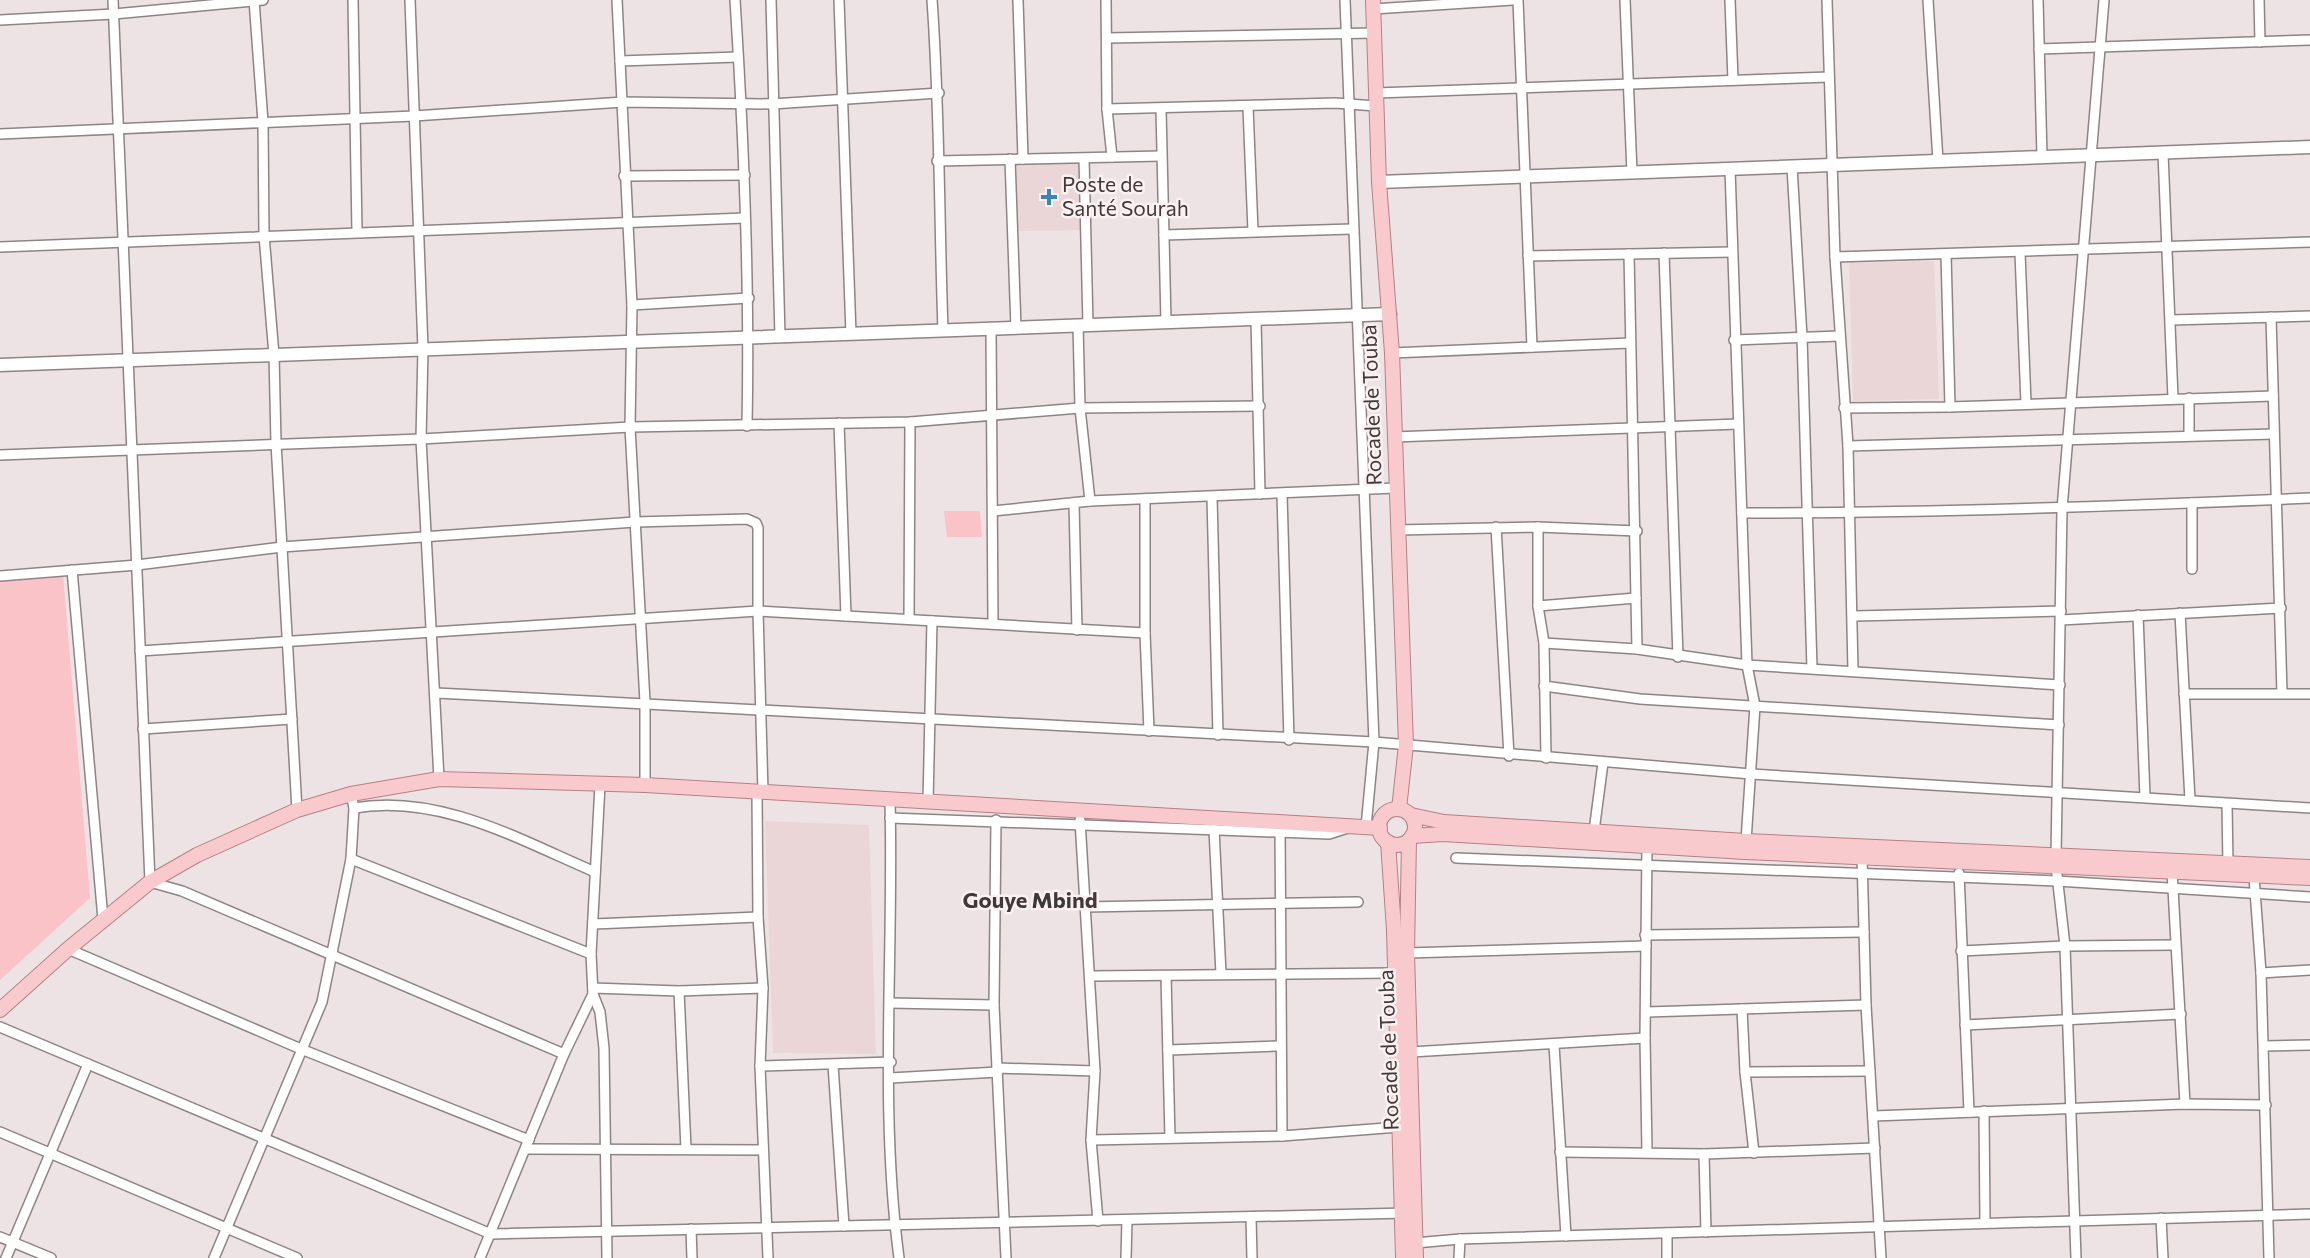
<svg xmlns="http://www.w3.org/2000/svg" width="2310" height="1258" font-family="Commissioner,sans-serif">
  <rect width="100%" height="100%" fill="#eee3e4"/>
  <g fill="#ead6d7">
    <path d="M1081 162 1083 230 1017 231 1016 164Z"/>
    <path d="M1934 261 1939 399 1853 401 1849 263Z"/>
    <path d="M765 821 869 825 876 1054 773 1053Z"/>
  </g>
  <g fill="#f9c3c7">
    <path d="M944 511H980L982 537H947Z"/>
    <path d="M63 574 90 898 0 980V578Z"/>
  </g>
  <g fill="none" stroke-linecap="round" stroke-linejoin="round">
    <defs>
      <g id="street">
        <path d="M113 0 150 882 182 891 564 1054"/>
        <path d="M254 0 263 122 264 235 274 355 276 443 297 810"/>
        <path d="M353 0 357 232"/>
        <path d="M410 0 423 349 421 439 439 779"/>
        <path d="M617 0 632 305 630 427 645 702V785"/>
        <path d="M735 0C744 142 750 284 747 426"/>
        <path d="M771 0 780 336"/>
        <path d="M839 0 851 334"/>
        <path d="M932 0C940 110 939 220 943 330"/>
        <path d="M1018 0 1023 159"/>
        <path d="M1106 0 1107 109 1112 157"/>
        <path d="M1345 0 1374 742 1366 827"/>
        <path d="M1518 0 1532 347"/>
        <path d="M1625 0 1632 173"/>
        <path d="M1730 0 1733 80"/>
        <path d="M1827 0 1835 257 1848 446 1853 671"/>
        <path d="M1928 0 1938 161"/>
        <path d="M2038 0 2042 157"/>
        <path d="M2259 0 2260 42"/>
        <path d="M1373 9 1513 0"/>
        <path d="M0 20 114 14 263 0"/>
        <path d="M1107 38 1374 33"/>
        <path d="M2039 49 2310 40"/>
        <path d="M620 61 738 57"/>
        <path d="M1376 93 1829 77"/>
        <path d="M1248 107 1253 231"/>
        <path d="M1107 109 1335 103 1376 106"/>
        <path d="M1161 109 1166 322"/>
        <path d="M0 134 414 116 623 102 772 104 939 93"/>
        <path d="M2163 153 2173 398"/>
        <path d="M1010 159 1016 328"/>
        <path d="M1084 159 1088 325"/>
        <path d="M937 161 1161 156"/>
        <path d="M1792 167 1802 337 1812 668"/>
        <path d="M1730 169 1747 665 1755 706 1746 841"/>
        <path d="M624 176 745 175"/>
        <path d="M1164 235 1352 229"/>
        <path d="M0 247 745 218"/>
        <path d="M1664 253 1678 657"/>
        <path d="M2020 253 2026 403"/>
        <path d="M1629 254 1637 649"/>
        <path d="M1946 254 1950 407"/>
        <path d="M1528 256 1732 252"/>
        <path d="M1835 257 2310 242"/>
        <path d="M632 305 749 298"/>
        <path d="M2271 317 2282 693"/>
        <path d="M1256 319 1260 494"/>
        <path d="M2171 320 2310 316"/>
        <path d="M1078 325 1080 408 1090 501"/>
        <path d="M991 329 993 624"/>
        <path d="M1734 340 1840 336"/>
        <path d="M1392 353 1630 343"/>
        <path d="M2189 398V435"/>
        <path d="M1844 408 1950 407 2273 396"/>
        <path d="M839 423 846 616"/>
        <path d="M1394 437 1738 424"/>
        <path d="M1848 446 2274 434"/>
        <path d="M0 455 421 439 630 427 910 422 1080 408 1260 406"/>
        <path d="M1282 494 1289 740"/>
        <path d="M1212 497 1218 735"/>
        <path d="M1145 499V633L1149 731"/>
        <path d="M1074 503 1077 630"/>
        <path d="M993 511 1090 501 1395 488"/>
        <path d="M1742 513C1932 513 2121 506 2310 498"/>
        <path d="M1496 527 1509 756"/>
        <path d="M1538 527V606L1544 643 1546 758"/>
        <path d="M1397 530 1538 527 1637 531"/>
        <path d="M2192 569V503"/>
        <path d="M72 570 103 919"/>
        <path d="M0 576 137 565 282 547 635 522 747 519 756 523 758 528V611L763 792"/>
        <path d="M1538 606 1636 598"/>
        <path d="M2180 613 2190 800"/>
        <path d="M2138 615 2145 797"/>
        <path d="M1854 616 2061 611"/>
        <path d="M909 619 910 422"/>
        <path d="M2061 620 2281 608"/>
        <path d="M1544 643 1637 649 1747 665 2060 685"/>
        <path d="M140 651 758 611 1145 633"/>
        <path d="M1544 686 1640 699 2059 725"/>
        <path d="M436 693 1374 742 1751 774 2310 808"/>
        <path d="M2184 694H2310"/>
        <path d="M143 729 292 719"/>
        <path d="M600 785 591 954 593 994 600 1012 604 1048 607 1258"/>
        <path d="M757 792 758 917 763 988 760 1066 768 1258"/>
        <path d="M890 801C894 953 879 1107 899 1258"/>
        <path d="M928 803 932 621"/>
        <path d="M2227 805 2228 865"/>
        <path d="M354 808C439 793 520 840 595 872"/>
        <path d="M890 818 1329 834 1351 827"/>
        <path d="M996 820 994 1005 1006 1258"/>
        <path d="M1080 820 1095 1071 1091 1140 1098 1221"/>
        <path d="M1280 826 1282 1136"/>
        <path d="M1214 829 1221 974"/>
        <path d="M1594 831 1603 763"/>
        <path d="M1647 846 1645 1038 1647 1152"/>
        <path d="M2056 855 2062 509 2104 0"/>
        <path d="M1862 857 1866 1005 1881 1258"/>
        <path d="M1456 858 2057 881 2310 897"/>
        <path d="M351 859 591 954"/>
        <path d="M2056 866 2065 946 2076 1258"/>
        <path d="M2172 871 2185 1104"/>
        <path d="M1959 873 1969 1112"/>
        <path d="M2254 877 2261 973 2269 1258"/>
        <path d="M1085 907 1358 902"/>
        <path d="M594 924 758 917"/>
        <path d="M1645 935 1864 932"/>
        <path d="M68 949 301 1049 529 1140"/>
        <path d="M1961 951 2065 946 2175 945"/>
        <path d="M1407 953 1646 946"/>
        <path d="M2261 973 2310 970"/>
        <path d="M1091 976 1393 973"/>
        <path d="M1166 976 1170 1138"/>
        <path d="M593 988 679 991 763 988"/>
        <path d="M679 991 686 1149"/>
        <path d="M890 1003 994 1005"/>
        <path d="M1742 1009 1745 1072 1754 1153"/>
        <path d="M1647 1012 1866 1005"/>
        <path d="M1965 1025 2181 1014"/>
        <path d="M0 1027 491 1234 1407 1213"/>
        <path d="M1554 1045 1566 1236"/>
        <path d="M2264 1046 2310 1045"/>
        <path d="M1168 1050 1279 1046"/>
        <path d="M1411 1052 1645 1038"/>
        <path d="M833 1065 844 1226"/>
        <path d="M760 1066 891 1062"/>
        <path d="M997 1068 1095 1071"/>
        <path d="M1745 1072 1870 1071"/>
        <path d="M890 1078 998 1072"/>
        <path d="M1984 1111 1985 1223"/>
        <path d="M1874 1116 2185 1104 2266 1105"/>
        <path d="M0 1132 297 1258"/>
        <path d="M1091 1140 1282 1136 1399 1127"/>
        <path d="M527 1149 763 1150"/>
        <path d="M1560 1152 1704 1154 1875 1148"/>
        <path d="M1704 1154 1706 1232"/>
        <path d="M1251 1217 1252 1258"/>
        <path d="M2161 1218 2163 1258"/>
        <path d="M691 1229 692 1258"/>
        <path d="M0 1237 51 1258"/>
        <path d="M1415 1243 1460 1239 2310 1214"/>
        <path d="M6 1258 88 1064"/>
        <path d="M214 1258 322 1002 351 859 354 808 351 794"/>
        <path d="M480 1258 564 1054 593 994"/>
        <path d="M1126 1258 1127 1220"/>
        <path d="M1459 1258 1460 1239"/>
        <path d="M1667 1258V1233"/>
      </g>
      <g id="secondary">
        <path d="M1379 182 2310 147"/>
        <path d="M0 365 1390 314"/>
      </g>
      <g id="primary">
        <path d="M1373 0 1379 182 1392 353 1406 745 1399 809"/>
        <circle cx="1397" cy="827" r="18"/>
        <path d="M1411 815 1444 822 1746 841 2310 867"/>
        <path d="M1412 836 1443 834 1745 852 2310 878"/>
        <path d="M1409 840 1407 953 1416 1258"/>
        <path d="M1388 842 1394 930 1403 1258"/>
        <path d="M0 1010 68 949 150 882 197 855 297 810 351 794 439 779 645 785 1380 828"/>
      </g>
    </defs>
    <use href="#street" stroke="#8e8484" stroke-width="12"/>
    <use href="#secondary" stroke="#8e8484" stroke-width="15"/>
    <use href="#primary" stroke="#b58084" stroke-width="16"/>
    <use href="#street" stroke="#fff" stroke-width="9"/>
    <use href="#secondary" stroke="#fff" stroke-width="12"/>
    <use href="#primary" stroke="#f8cacd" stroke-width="14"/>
  </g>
  <path fill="#3587b7" stroke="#fcf0f1" stroke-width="2" d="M1046 188h6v6h6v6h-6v6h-6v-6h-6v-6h6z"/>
  <g text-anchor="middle" stroke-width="5" stroke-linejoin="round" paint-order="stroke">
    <g font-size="21" fill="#3f3a3a" stroke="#fcf0f1" text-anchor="start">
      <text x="1062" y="192">Poste de<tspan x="1062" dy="24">Santé Sourah</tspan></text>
    </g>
    <g font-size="21" fill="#3f3a3a" stroke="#fcf0f1">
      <text transform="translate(1372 405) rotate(-92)" y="7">Rocade de Touba</text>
      <text transform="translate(1389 1050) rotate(-92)" y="7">Rocade de Touba</text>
    </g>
    <g font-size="22" font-weight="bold" fill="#3f3a3a" stroke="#fcf0f1">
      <text x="1030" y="908">Gouye Mbind</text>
    </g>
  </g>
</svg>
